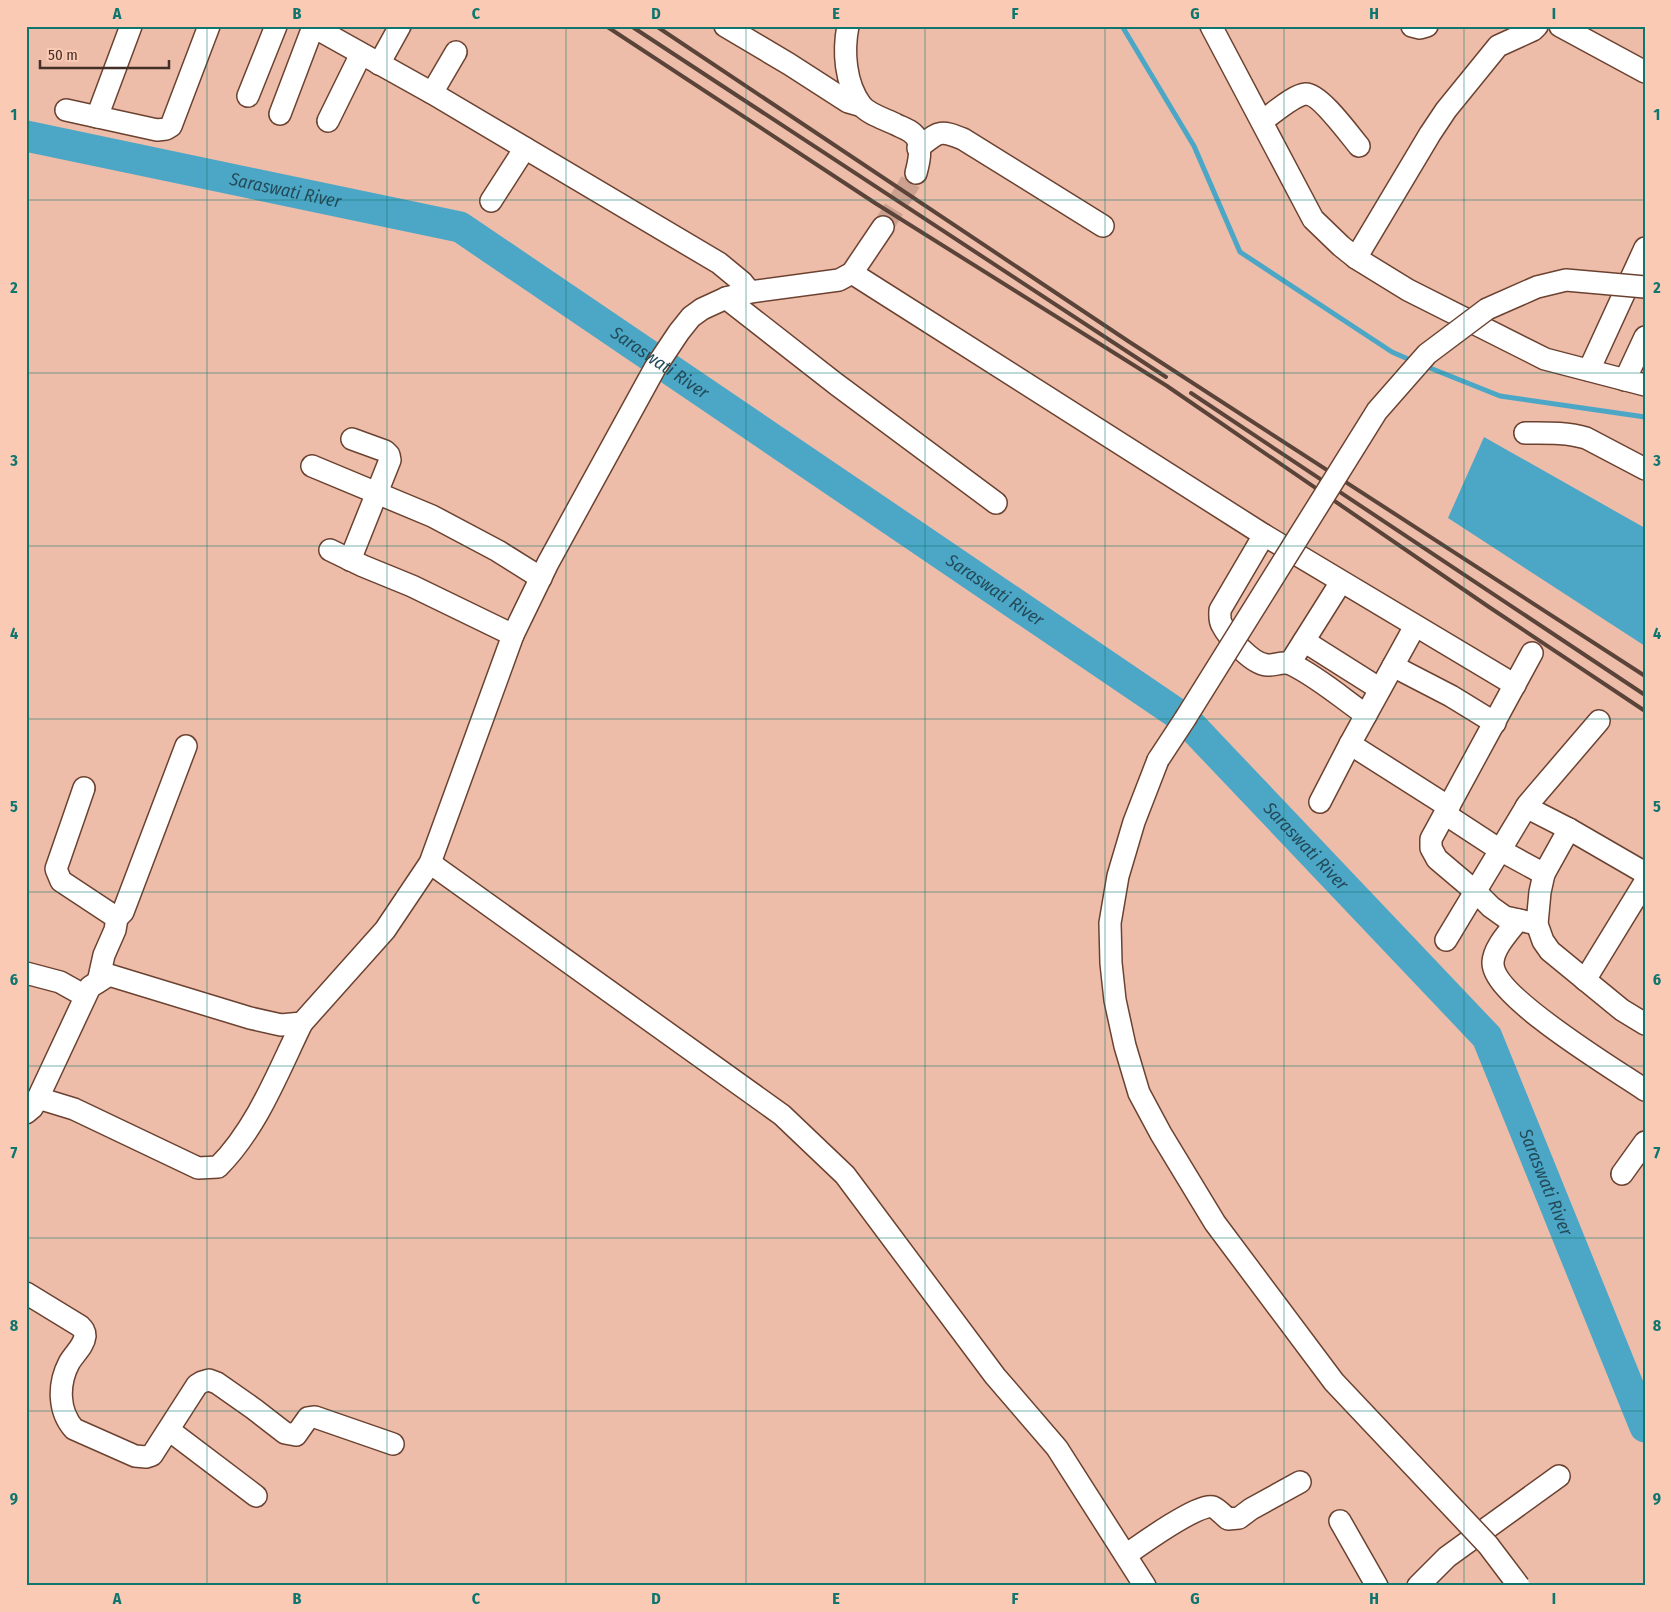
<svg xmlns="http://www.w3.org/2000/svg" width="1671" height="1612" font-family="'Fira Sans Condensed',sans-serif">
  <rect width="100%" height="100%" fill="#eebda9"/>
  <path fill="#4ca7c7" d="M1484 437 1645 528V646L1448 518Z"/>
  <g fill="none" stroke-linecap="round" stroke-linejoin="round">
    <g stroke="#4ca7c7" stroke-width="5">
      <path d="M1122 26 1194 146 1240 252 1392 352 1415 362"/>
      <path d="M1425 366 1500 396 1645 417"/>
    </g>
    <path stroke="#4ca7c7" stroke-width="31" id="s1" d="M26 136 460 227 1185 719 1487 1037 1645 1427"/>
    <path stroke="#cca18f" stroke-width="21" stroke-dasharray="21 11" stroke-linecap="butt" d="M883 227 916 173"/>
    <defs>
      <g id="minor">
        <path d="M312 26 432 93 719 263 742 282 750 292"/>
        <path d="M725 26 789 64 848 102 862 106"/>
        <path d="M848 26C843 51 845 83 861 105 868 114 885 119 895 124 902 128 913 130 917 139 922 149 919 162 916 173"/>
        <path d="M1211 26 1313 219 1341 246 1356 258 1408 290 1545 359 1645 385"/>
        <path d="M1412 26 1420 28 1427 26"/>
        <path d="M1560 26 1645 72"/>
        <path d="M379 64 400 26"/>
        <path d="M432 93 456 52"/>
        <path d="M248 96 276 26"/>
        <path d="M66 110 157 130 166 129 171 126 209 26"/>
        <path d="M280 114 313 27"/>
        <path d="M97 117 131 26"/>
        <path d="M328 121 361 54"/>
        <path d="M1262 121C1273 114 1293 95 1306 94 1320 94 1349 134 1359 146"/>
        <path d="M918 148C939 132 938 129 963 139L1103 226"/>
        <path d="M491 201 525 148"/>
        <path d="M1356 258 1430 134 1446 110 1498 46 1533 30 1537 26"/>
        <path d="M852 273 1264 535 1515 685"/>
        <path d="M726 298 836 384 996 503"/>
        <path d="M1589 370 1645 248"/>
        <path d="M1625 380 1645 337"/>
        <path d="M1525 433C1545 433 1566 432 1586 438L1645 469"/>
        <path d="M312 466 432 516 498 551 541 578"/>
        <path d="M1264 535 1220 610C1220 615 1219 620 1222 625 1228 637 1252 664 1267 665 1275 666 1284 660 1293 665 1319 678 1342 698 1366 715"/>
        <path d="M330 550 363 566 412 586 513 635"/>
        <path d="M350 560 390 460 389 455 385 451 352 439"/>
        <path d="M1304 641 1380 689"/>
        <path d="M1532 653 1431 839V848L1437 859 1476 892 1491 907 1505 917 1537 924"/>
        <path d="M1290 663 1341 582"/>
        <path d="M1393 666 1451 696 1495 723"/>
        <path d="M1350 744 1449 807"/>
        <path d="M1158 760 1185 719"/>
        <path d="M84 788 56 869 61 881 117 918 115 930 104 955 98 982"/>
        <path d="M1320 802 1350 744 1415 626"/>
        <path d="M1526 807 1569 829 1645 873"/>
        <path d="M1445 814 1500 850 1544 874"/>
        <path d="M1569 829 1544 874 1540 892 1537 924 1543 941 1550 951 1622 1010 1645 1024"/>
        <path d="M430 863 782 1115 845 1175 995 1376 1057 1448 1145 1586"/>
        <path d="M117 918 123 912 186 746"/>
        <path d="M1518 920C1509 932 1494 947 1493 962 1491 996 1616 1070 1645 1090"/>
        <path d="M1446 940 1528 804 1599 721"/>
        <path d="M26 973 60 982 85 996"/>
        <path d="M1585 980 1645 882"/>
        <path d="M38 1098 74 1109 198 1168 218 1167C257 1128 278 1072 302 1023"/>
        <path d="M26 1113 32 1108 38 1098 90 987 109 975 250 1018 281 1025 302 1023 385 930 430 863 513 635 548 563 655 368 679 332 691 317 702 309 726 298 750 292 839 280 852 273 883 227"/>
        <path d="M1622 1174 1645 1142"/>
        <path d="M26 1293 80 1326C83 1329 85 1331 85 1336 84 1346 74 1354 69 1363 58 1384 58 1411 74 1429L135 1456 146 1457 152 1455 197 1385 202 1382 209 1380 217 1383 254 1409 285 1433 296 1435 308 1418 315 1417 393 1444"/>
        <path d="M169 1430 256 1496"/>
        <path d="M1340 1521 1377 1586"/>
        <path d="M1126 1555C1140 1545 1200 1502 1213 1507 1218 1509 1224 1516 1228 1519L1239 1518 1251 1509 1300 1482"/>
        <path d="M1418 1586 1447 1557 1559 1476"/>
      </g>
    </defs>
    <use href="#minor" stroke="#6b4231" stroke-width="24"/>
    <use href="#minor" stroke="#fff" stroke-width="21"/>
    <g stroke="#5a4339" stroke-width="4">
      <path d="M606 26 875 203 1167 386 1489 607 1645 711"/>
      <path d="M631 26 1166 377"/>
      <path d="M656 26 1128 341 1645 676"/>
      <path d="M1191 393 1645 695"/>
    </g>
    <defs>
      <g id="minor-bridge">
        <path d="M1185 719 1377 411 1427 354 1487 309 1537 287 1566 280 1645 287"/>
        <path d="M1158 760 1134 822 1118 876 1110 923 1111 963 1115 1000 1125 1046 1139 1093 1161 1134 1215 1223 1334 1382 1488 1545 1519 1586"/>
      </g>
    </defs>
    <use href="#minor-bridge" stroke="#6b4231" stroke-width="24" stroke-linecap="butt"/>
    <use href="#minor-bridge" stroke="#fff" stroke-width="21"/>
  </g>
  <path fill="none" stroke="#0f766e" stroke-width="1" stroke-opacity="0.55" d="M207 26V1586M387 26V1586M566 26V1586M746 26V1586M925 26V1586M1105 26V1586M1284 26V1586M1464 26V1586M26 200H1645M26 373H1645M26 546H1645M26 719H1645M26 892H1645M26 1066H1645M26 1238H1645M26 1411H1645"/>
  <g text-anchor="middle" stroke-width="4.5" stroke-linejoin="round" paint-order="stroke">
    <g font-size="18" font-style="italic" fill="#234b59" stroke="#fbcab5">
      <text dy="6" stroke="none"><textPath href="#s1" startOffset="265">Saraswati River</textPath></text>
      <text dy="6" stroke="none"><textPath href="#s1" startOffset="685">Saraswati River</textPath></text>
      <text dy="6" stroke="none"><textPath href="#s1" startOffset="1090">Saraswati River</textPath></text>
      <text dy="6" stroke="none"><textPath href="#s1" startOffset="1495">Saraswati River</textPath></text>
      <text dy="6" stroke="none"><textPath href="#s1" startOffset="1915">Saraswati River</textPath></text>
    </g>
  </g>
  <rect width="1671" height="1612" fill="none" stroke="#fbcab5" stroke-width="55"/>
  <path d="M40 60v8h129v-8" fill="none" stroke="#422f27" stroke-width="2.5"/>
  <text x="48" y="60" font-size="15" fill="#422f27" stroke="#fbcab5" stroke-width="4" paint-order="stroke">50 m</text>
  <rect x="28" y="28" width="1616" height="1556" fill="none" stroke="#0f766e" stroke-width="2"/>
  <g font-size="16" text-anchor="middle" font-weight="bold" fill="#0f766e">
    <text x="117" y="19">A</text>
    <text x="297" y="19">B</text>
    <text x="476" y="19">C</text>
    <text x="656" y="19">D</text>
    <text x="836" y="19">E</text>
    <text x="1015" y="19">F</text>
    <text x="1195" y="19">G</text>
    <text x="1374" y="19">H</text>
    <text x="1554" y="19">I</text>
    <text x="14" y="120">1</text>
    <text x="1657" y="120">1</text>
    <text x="14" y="293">2</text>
    <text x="1657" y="293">2</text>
    <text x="14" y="466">3</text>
    <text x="1657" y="466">3</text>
    <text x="14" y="639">4</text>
    <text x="1657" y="639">4</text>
    <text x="14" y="812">5</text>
    <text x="1657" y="812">5</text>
    <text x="14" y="985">6</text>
    <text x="1657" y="985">6</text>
    <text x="14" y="1158">7</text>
    <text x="1657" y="1158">7</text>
    <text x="14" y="1331">8</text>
    <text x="1657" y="1331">8</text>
    <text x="14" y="1504">9</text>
    <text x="1657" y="1504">9</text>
    <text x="117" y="1604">A</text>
    <text x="297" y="1604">B</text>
    <text x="476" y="1604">C</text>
    <text x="656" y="1604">D</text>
    <text x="836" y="1604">E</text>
    <text x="1015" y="1604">F</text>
    <text x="1195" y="1604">G</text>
    <text x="1374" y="1604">H</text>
    <text x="1554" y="1604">I</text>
  </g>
</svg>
